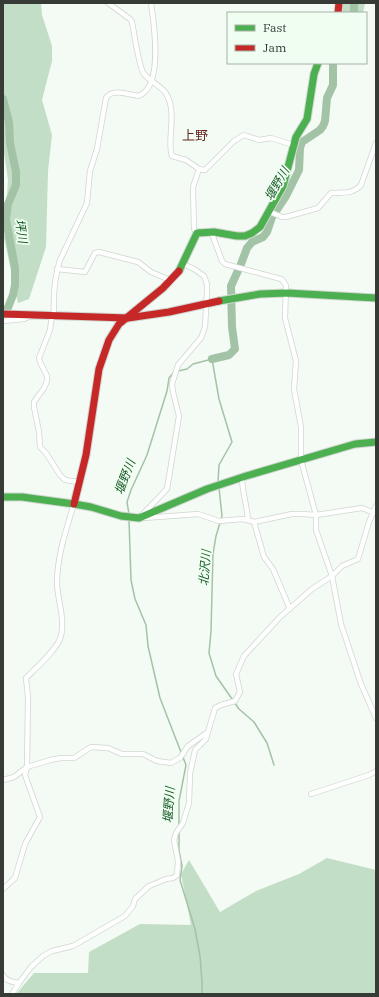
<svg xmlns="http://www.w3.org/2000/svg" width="379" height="997" font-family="'IBM Plex Serif','Noto Sans JP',serif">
  <rect width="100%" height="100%" fill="#f4faf4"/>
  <g fill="#c3dec6">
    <path d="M3 3H41L42 15 52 46V61L42 100 52 135 48 171 46 247 29 299 18 303 4 238 8 180 3 146Z"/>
    <path d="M336 3H365L363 13H334Z"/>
    <path d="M327 858 376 870V994H16L34 973H88L89 952 140 924 191 925 181 874 189 860 220 912 256 891 299 874Z"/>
  </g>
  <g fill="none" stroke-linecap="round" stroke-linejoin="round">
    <g stroke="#a3c3a7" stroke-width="1.5">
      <path d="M178 371 187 369 193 364 212 359 219 399 232 442 219 465 218 482"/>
      <path d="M219 488 222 516 216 536 213 554 211 631 209 653 216 676 239 709 254 722 267 743 274 765"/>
      <path d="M129 514 127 502 131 490 147 455 167 391 169 378 175 371"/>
      <path d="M129 520 131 580 135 599 146 625 148 646 160 698 186 765 179 801V826"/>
      <path d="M179 832V851L182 866 180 880 195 929 200 956 202 982V994"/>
    </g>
    <g stroke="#a3c3a7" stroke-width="8">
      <path d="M354 3V13"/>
      <path d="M3 99 9 122 10 143 16 172V185L8 204 6 219 15 268V285L13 295 3 320"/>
      <path d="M212 359 229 355 235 349 232 327 231 286 241 264 247 248 252 242 263 237 267 232 272 217 286 196 299 170 300 148 302 142 320 130 323 126 325 121 327 98 333 85V63"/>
    </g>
    <defs>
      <g id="street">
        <path d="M108 3 130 19 132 22C134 32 139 68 144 74 153 85 166 86 170 103 175 120 167 142 172 156L186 160 199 169"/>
        <path d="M268 211 282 217H286L318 208 331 193C343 192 352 195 361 185L376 143"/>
        <path d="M211 231 222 261 225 264 281 279 284 282 286 286 285 318 296 361 294 389 301 427V460L316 515V530L332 576 341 624 361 684 376 718"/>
        <path d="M197 233 194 229 193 187 199 169 205 170 234 141 244 135 259 140 271 138 293 145"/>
        <path d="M57 269 85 272 95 253 99 252 138 262 151 272 170 280"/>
        <path d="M52 315 50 330 39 358 40 362 47 376V381L44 388 34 402V407L39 432 40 447 46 453 60 475 65 480 79 482"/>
        <path d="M54 315C53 296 54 279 60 260L87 203 90 171 97 149 106 98C112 88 127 94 138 96 164 88 154 24 151 3"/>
        <path d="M3 321 24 319 31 316"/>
        <path d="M242 477C242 492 247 505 248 520"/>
        <path d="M141 516 167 489 179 416 173 392 172 384 178 365 201 338 205 327 207 292V284L204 276 194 269 183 264"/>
        <path d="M144 518 198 514 219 521 243 519 254 522 292 514H303L316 515 362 508 374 513"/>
        <path d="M254 522 264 557 273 569 290 609"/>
        <path d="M3 780 14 777 27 767 50 760 61 758H74L91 747 108 748 122 754H143L157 761 171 763 180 758 188 746 208 732 215 708 221 705 235 701 240 692 236 674 244 656 280 617 312 589 332 576 342 566 358 559 369 522 376 506"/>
        <path d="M311 794 369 775 376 771"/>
        <path d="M3 889 15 878 25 844 40 817 25 775 27 767 28 697 26 678C35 669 58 649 61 636 65 618 58 602 57 584 57 556 66 530 74 504"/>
        <path d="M3 975C6 981 12 982 19 983L12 994"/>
        <path d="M19 983 31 967 43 956 52 951 73 946 125 916 133 906 135 899 149 886 166 879 173 878 177 875 178 861 174 840 176 833 183 823 189 803 190 774 195 750 206 739 208 732"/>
      </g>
      <g id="fast">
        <path d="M179 271 197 233 214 232 237 236H245L252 233 260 227 283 186 296 137 307 119 314 74 318 63"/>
        <path d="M219 301 260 294 287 293 376 298"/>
        <path d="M3 497H22L74 504 91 507 121 516 139 518 207 489 246 476 355 444 376 442"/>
      </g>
      <g id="jam">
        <path d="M338 13 339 3"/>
        <path d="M3 314 128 318 169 312 219 301"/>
        <path d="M74 504 86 455 99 369 109 340 119 324 163 288 179 271"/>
      </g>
    </defs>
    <use href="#street" stroke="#d0d6d1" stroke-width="6"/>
    <use href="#fast" stroke="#d0d6d1" stroke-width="9"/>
    <use href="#jam" stroke="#d0d6d1" stroke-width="9"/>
    <use href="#street" stroke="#fdfefd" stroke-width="4.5"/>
    <use href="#fast" stroke="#4caf50" stroke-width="7"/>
    <use href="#jam" stroke="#c62828" stroke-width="7"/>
  </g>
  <g text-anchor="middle" stroke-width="3.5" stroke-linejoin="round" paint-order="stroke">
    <g font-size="12" font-style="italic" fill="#1c5c2c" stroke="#f0fef1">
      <text transform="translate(277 184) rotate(-60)" y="4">堰野川</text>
      <text transform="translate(21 231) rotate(81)" y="4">坪川</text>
      <text transform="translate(125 477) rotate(-69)" y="4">堰野川</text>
      <text transform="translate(205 568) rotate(-85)" y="4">北沢川</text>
      <text transform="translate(169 805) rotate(-86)" y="4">堰野川</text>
    </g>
    <g font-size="13" fill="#682223" stroke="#f0fef1">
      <text x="195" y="140">上野</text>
    </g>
  </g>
  <rect width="379" height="997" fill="none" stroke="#363b36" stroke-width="8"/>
  <rect x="227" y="12" width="140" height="52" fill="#f0fef1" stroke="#a6b0a6"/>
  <rect x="235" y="25" width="20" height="6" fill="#4caf50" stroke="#a6b0a6"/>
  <text x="263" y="32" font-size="12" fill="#363b36">Fast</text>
  <rect x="235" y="45" width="20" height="6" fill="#c62828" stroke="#a6b0a6"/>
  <text x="263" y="52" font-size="12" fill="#363b36">Jam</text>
</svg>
